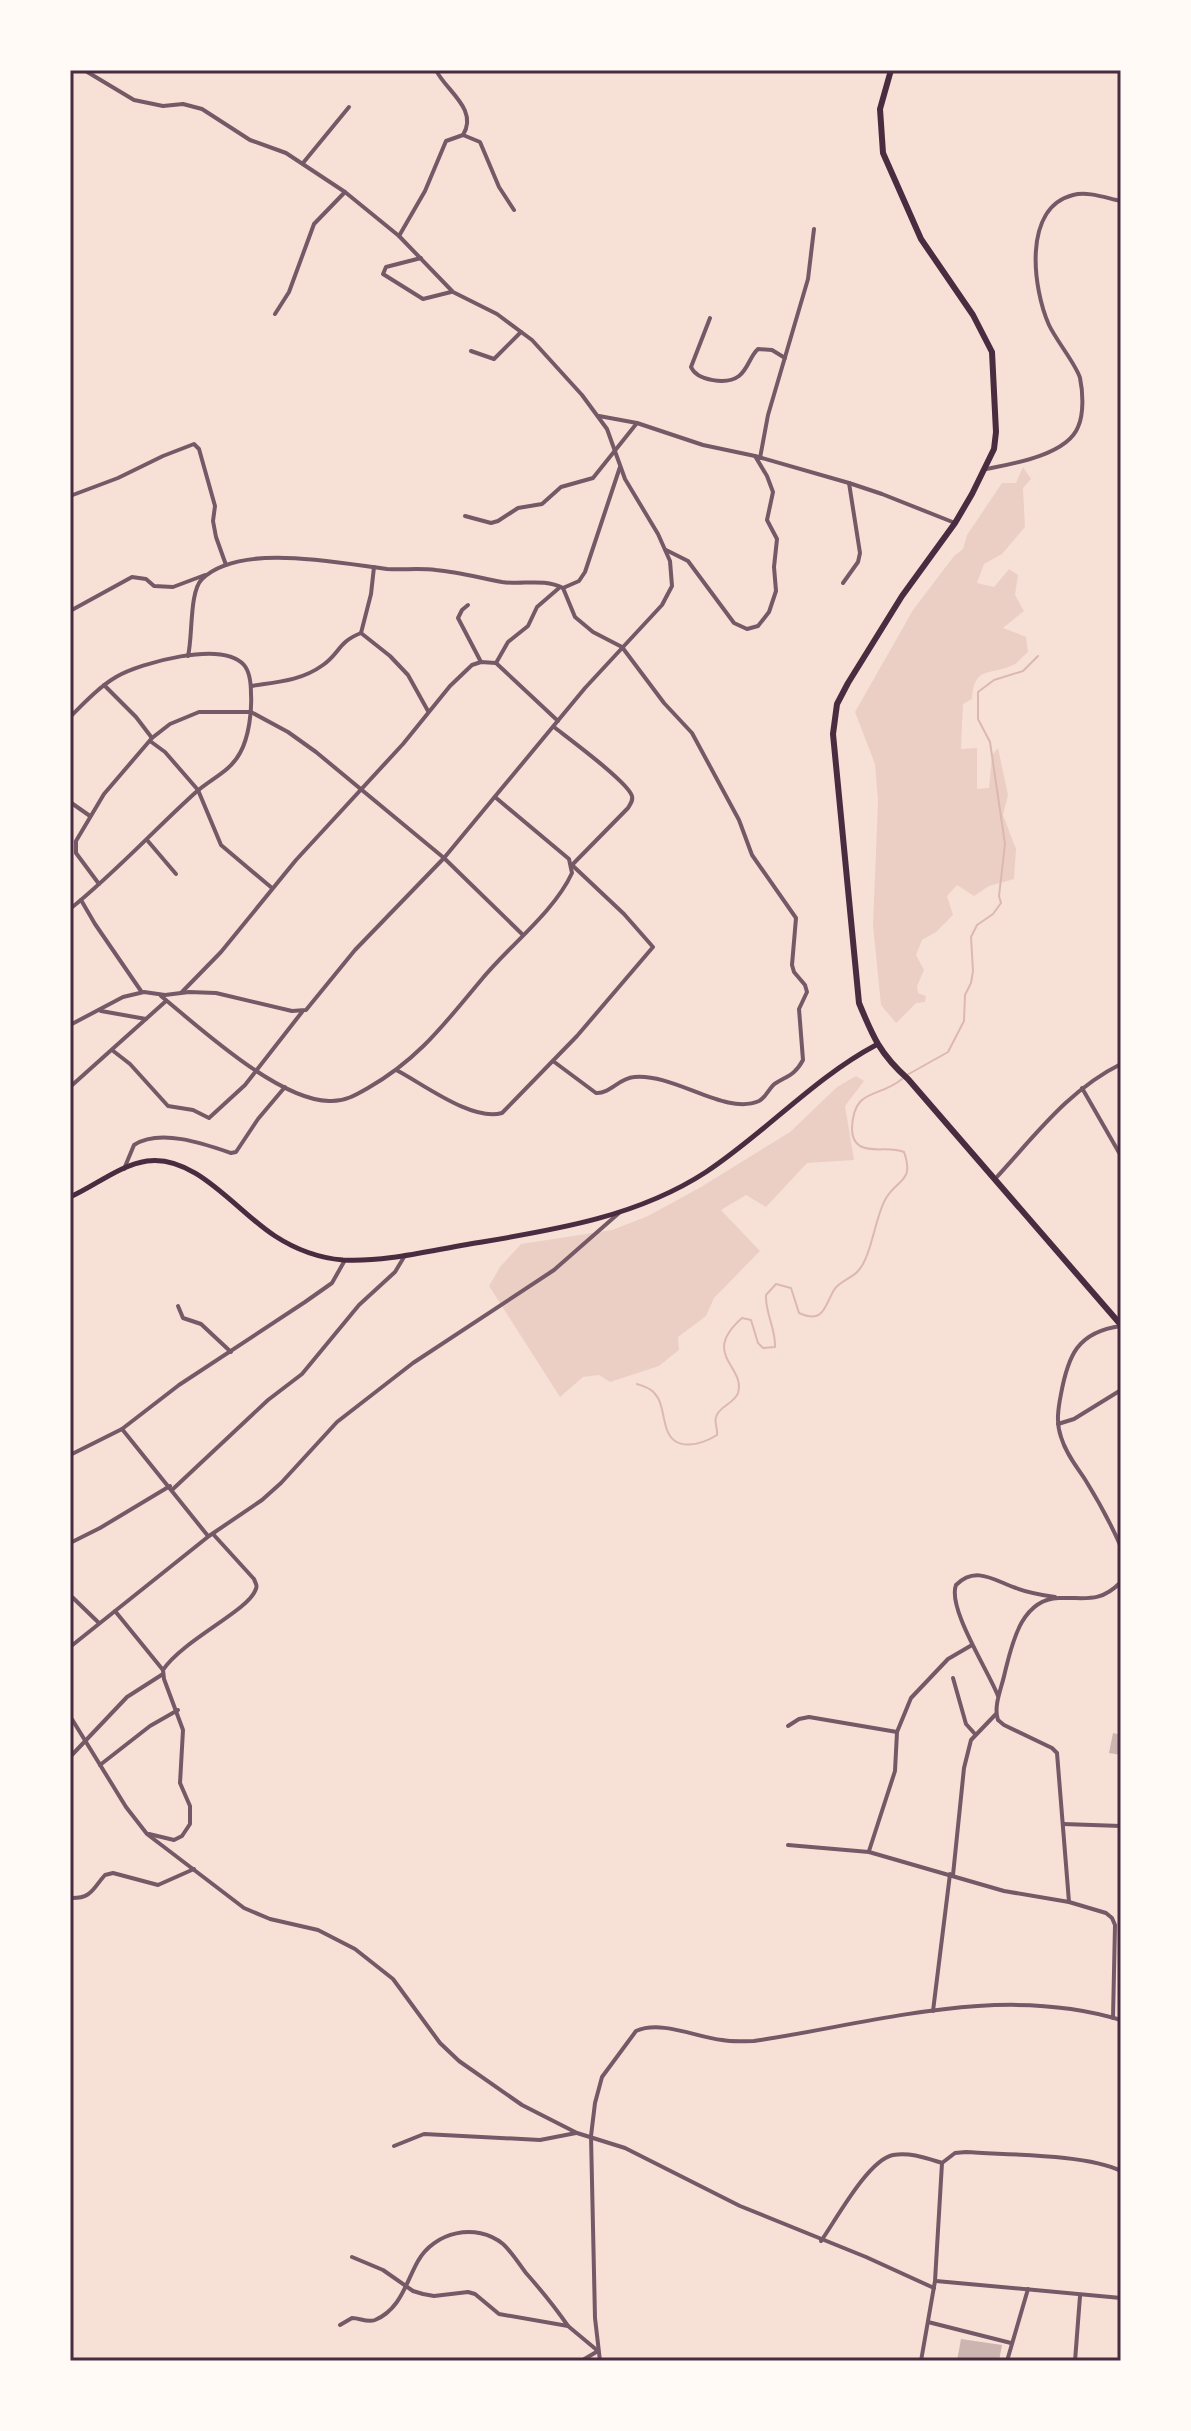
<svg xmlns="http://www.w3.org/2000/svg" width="1191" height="2431" font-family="Helvetica,sans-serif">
  <rect width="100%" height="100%" fill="#f7e1d7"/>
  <g fill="#ebcfc5">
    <path d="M1023 467 1031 479 1023 488 1025 527 1002 554 984 564 977 583 994 587 1009 569 1018 575 1015 595 1024 611 1003 628 1026 637 1028 652C1023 656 1018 663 1013 665 990 676 974 665 972 699L963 704 961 749 977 748V789L989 788 992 755 998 748 1008 795 1003 815 1016 849 1014 879 989 886 974 896 957 885 947 896 953 915 936 932 922 940 916 955 924 970 917 986 918 993 926 996 925 1002 916 1003 896 1023 881 1005 873 926 878 801 875 764 855 712 913 610 954 556 963 549 967 535 1002 483H1016Z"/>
    <path d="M856 1076 864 1081 845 1106 854 1160 807 1163 766 1207 746 1195 721 1210 760 1251 714 1298 706 1316 678 1337 679 1350 659 1366 610 1382 599 1375 583 1377 560 1397 489 1286 500 1267 521 1244 612 1230 648 1216 701 1187 790 1132 837 1087Z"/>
  </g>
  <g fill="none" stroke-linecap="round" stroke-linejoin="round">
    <g stroke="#dcb8b0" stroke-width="2">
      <path d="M907 1075 948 1052 964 1021 965 995 971 983 973 971 971 937 977 925 993 914 1001 903 999 896 1005 844 990 742 978 719V692L994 680 1023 671 1038 656"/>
      <path d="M637 1384C646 1387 653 1389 658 1398 663 1407 663 1419 667 1430 675 1452 701 1445 717 1435 718 1428 714 1423 716 1417 719 1406 734 1404 738 1393 746 1366 700 1355 742 1318L751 1320 758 1343 763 1348 775 1347C776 1329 765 1313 766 1295L776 1284 791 1288 799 1313C824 1324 824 1307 834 1290 839 1281 851 1279 858 1271 871 1258 875 1218 885 1200 896 1179 915 1183 904 1152 889 1146 873 1153 860 1146 854 1142 852 1136 852 1129 853 1087 878 1099 902 1079"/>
    </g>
  </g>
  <g fill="#ccb4b1">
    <path d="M1113 1733 1121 1735V1755L1109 1753Z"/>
    <path d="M961 2339 1002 2345 999 2361H957Z"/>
  </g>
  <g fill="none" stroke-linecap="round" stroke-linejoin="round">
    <g stroke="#755966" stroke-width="4">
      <path d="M463 135 480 142 499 187 514 210"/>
      <path d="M303 163 349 107"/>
      <path d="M399 236 425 191 446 141 463 135C479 109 445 90 436 70"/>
      <path d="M421 258 386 267 383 274 423 299 451 292"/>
      <path d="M275 314 289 292 314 224 345 192"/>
      <path d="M710 318 691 367C697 381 727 385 739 376 748 369 750 356 758 349L772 350 785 358"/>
      <path d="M471 351 494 359 521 332"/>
      <path d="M599 416 637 423 703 445 755 456 849 483 882 494 955 523"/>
      <path d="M760 458 768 415 808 279 814 229"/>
      <path d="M986 469C1012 464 1067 455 1078 427 1084 414 1083 392 1080 378 1077 366 1056 340 1049 325 1033 289 1022 208 1073 195 1088 191 1106 198 1121 201"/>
      <path d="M70 496 118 478 163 456 194 444 199 449 215 506 213 521 216 537 226 565"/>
      <path d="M465 516 491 523 498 521 518 508 542 504 561 487 593 478 637 423"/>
      <path d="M666 550 688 561 734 623 747 629 758 626 769 612 776 591 774 567 777 539 767 520 773 492 767 476 755 456"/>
      <path d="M374 567 371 594 361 633 390 656 408 675 428 711"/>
      <path d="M843 583 858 562 860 553 849 483"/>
      <path d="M563 588 579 581 585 572 620 467"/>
      <path d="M468 605 462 610 458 618 481 662"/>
      <path d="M70 611 132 577 146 579 154 586 173 587 205 575"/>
      <path d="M188 656C193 636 189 592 202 579 240 542 339 563 387 569 403 570 420 568 436 570 458 572 480 578 502 582 522 585 544 578 563 588L575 617 593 632 622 647 664 703 692 733 739 820 752 855 796 918 792 965 794 972 805 985 807 992 799 1009 803 1060C795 1075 787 1076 776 1083 769 1087 767 1097 759 1101 725 1116 675 1073 634 1077 619 1078 610 1094 596 1093L553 1061"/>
      <path d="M496 663 508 642 528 626 537 607 559 588"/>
      <path d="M104 685 136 717 152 738"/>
      <path d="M251 686C277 682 301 681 323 665 340 653 338 642 361 633"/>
      <path d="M70 717C84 703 99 687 116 677 140 663 222 640 244 665 250 672 251 684 251 694 252 711 249 737 240 753 230 772 210 779 195 793 153 831 115 873 70 909"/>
      <path d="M150 741 165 752 198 790 221 845 272 888"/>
      <path d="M70 802 90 816"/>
      <path d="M147 840 176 874"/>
      <path d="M99 884 76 853V841L104 794 152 738 170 724 199 712H251L288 732 316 752 444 858 522 934"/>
      <path d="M81 900 95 924 141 991"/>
      <path d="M181 993 221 952 296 860 403 744 450 686 472 665 481 662 496 663 558 721"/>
      <path d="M161 996C200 1028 278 1100 329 1101 344 1102 356 1095 368 1088 419 1059 445 1023 482 979 509 946 554 912 572 873L569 859 495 797"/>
      <path d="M101 1011 146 1019"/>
      <path d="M70 1025 123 997 144 992 165 995 189 992 216 993 292 1011 306 1010 355 950 444 858 585 688 662 605 672 586 670 561 658 534 625 479 607 429 582 395 532 340 497 314 453 292 399 236 345 192 286 153 250 140 202 109 183 104 163 106 134 100 84 70"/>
      <path d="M112 1050 130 1064 168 1106 193 1110 209 1118 245 1085 302 1012"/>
      <path d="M398 1071C423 1084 473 1122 502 1113L577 1036 653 947 624 914 572 865 628 808C631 803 633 801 632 796 628 782 568 738 554 727"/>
      <path d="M70 1087 166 1001"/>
      <path d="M1082 1088 1121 1156"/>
      <path d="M124 1169 134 1145C160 1128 205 1144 231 1153L236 1152 258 1119 285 1087"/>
      <path d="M995 1179C1034 1137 1068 1090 1121 1064"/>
      <path d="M178 1306 183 1318 201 1324 231 1352"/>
      <path d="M1121 1326C1077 1332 1068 1356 1061 1394 1058 1409 1056 1423 1061 1437 1066 1454 1077 1467 1086 1481 1099 1502 1111 1524 1121 1547"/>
      <path d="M1058 1424 1074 1419 1121 1390"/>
      <path d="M122 1429 208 1536"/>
      <path d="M70 1455 122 1429 179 1385 305 1302 332 1283 345 1260"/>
      <path d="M173 1489 268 1400 302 1374 359 1305 395 1272 404 1257"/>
      <path d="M70 1543 100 1528 170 1486"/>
      <path d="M70 1595 99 1623"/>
      <path d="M115 1611 163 1670"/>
      <path d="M70 1647 209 1536 262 1500 281 1483 337 1422 413 1363 554 1270 619 1213"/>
      <path d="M953 1678 966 1724 975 1734"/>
      <path d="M998 1696C989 1672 947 1608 956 1585 976 1565 995 1581 1016 1588 1029 1593 1042 1595 1055 1597"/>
      <path d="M70 1716 126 1807 147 1834 244 1908 270 1919 318 1930 355 1949 393 1979 440 2043 459 2061 522 2105 577 2133 625 2148 740 2206 866 2257 934 2288"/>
      <path d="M788 1726 799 1719 809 1717 897 1732"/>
      <path d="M70 1757 127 1697 163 1674"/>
      <path d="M100 1765 150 1726 178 1710"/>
      <path d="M1063 1824 1121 1826"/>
      <path d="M149 1834 174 1840 182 1836 190 1824V1806L180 1783 183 1730 164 1679 163 1670C182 1641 247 1611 255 1591 258 1585 256 1585 254 1579L213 1534"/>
      <path d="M788 1845 869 1852 1004 1891 1069 1902 1106 1913 1112 1918 1115 1925 1113 2018"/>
      <path d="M869 1851 895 1771 897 1732 911 1698 948 1659 972 1645"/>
      <path d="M953 1875 964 1768 971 1740 996 1714"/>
      <path d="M70 1898C92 1899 93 1888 105 1875L113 1873 158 1885 194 1869"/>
      <path d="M1069 1902 1057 1753 1052 1748 1004 1725 998 1720C993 1706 1002 1687 1005 1672 1012 1644 1021 1599 1059 1598 1085 1597 1099 1604 1121 1582"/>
      <path d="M933 2011 950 1874"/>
      <path d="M394 2146 424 2134 540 2140 576 2133"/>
      <path d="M821 2241C836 2220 868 2160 893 2155 910 2152 926 2158 942 2163"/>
      <path d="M352 2257 383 2270 413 2291 423 2294 434 2296 468 2292 475 2294 499 2314 568 2326 598 2351 581 2361"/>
      <path d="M936 2281 1121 2298"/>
      <path d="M928 2322 1011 2343"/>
      <path d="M340 2325 352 2318C360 2318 367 2323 375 2320 401 2309 406 2282 418 2261 434 2232 476 2222 503 2244 512 2252 519 2264 526 2273 541 2290 555 2307 568 2326"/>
      <path d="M1076 2360 1086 2361"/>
      <path d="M600 2361 595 2318 591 2136 595 2103 602 2077 636 2031C661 2020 696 2037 722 2040 733 2042 743 2041 754 2041 875 2023 1000 1983 1121 2020"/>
      <path d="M921 2361 935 2281 942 2163 955 2153 966 2152C1007 2155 1086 2154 1121 2171"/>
      <path d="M1007 2361 1028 2289"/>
      <path d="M1075 2361 1080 2296"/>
    </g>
    <path stroke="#4a2c40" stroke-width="5" d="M70 1197C95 1186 120 1165 147 1161 196 1154 238 1213 275 1236 295 1249 319 1258 343 1260 383 1262 424 1252 464 1245 547 1231 634 1219 706 1172 765 1133 814 1078 876 1045"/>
    <path stroke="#4a2c40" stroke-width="6" d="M891 70 880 109 883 153 921 239 973 315 992 352 996 432 994 449 972 494 955 523 902 596 848 683 837 704 833 734 859 1003C873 1037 880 1054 908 1079L1121 1325"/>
  </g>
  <rect width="1191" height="2431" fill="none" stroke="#fffaf5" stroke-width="144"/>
  <rect x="72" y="72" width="1047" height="2287" fill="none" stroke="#4a2c40" stroke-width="3"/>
</svg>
